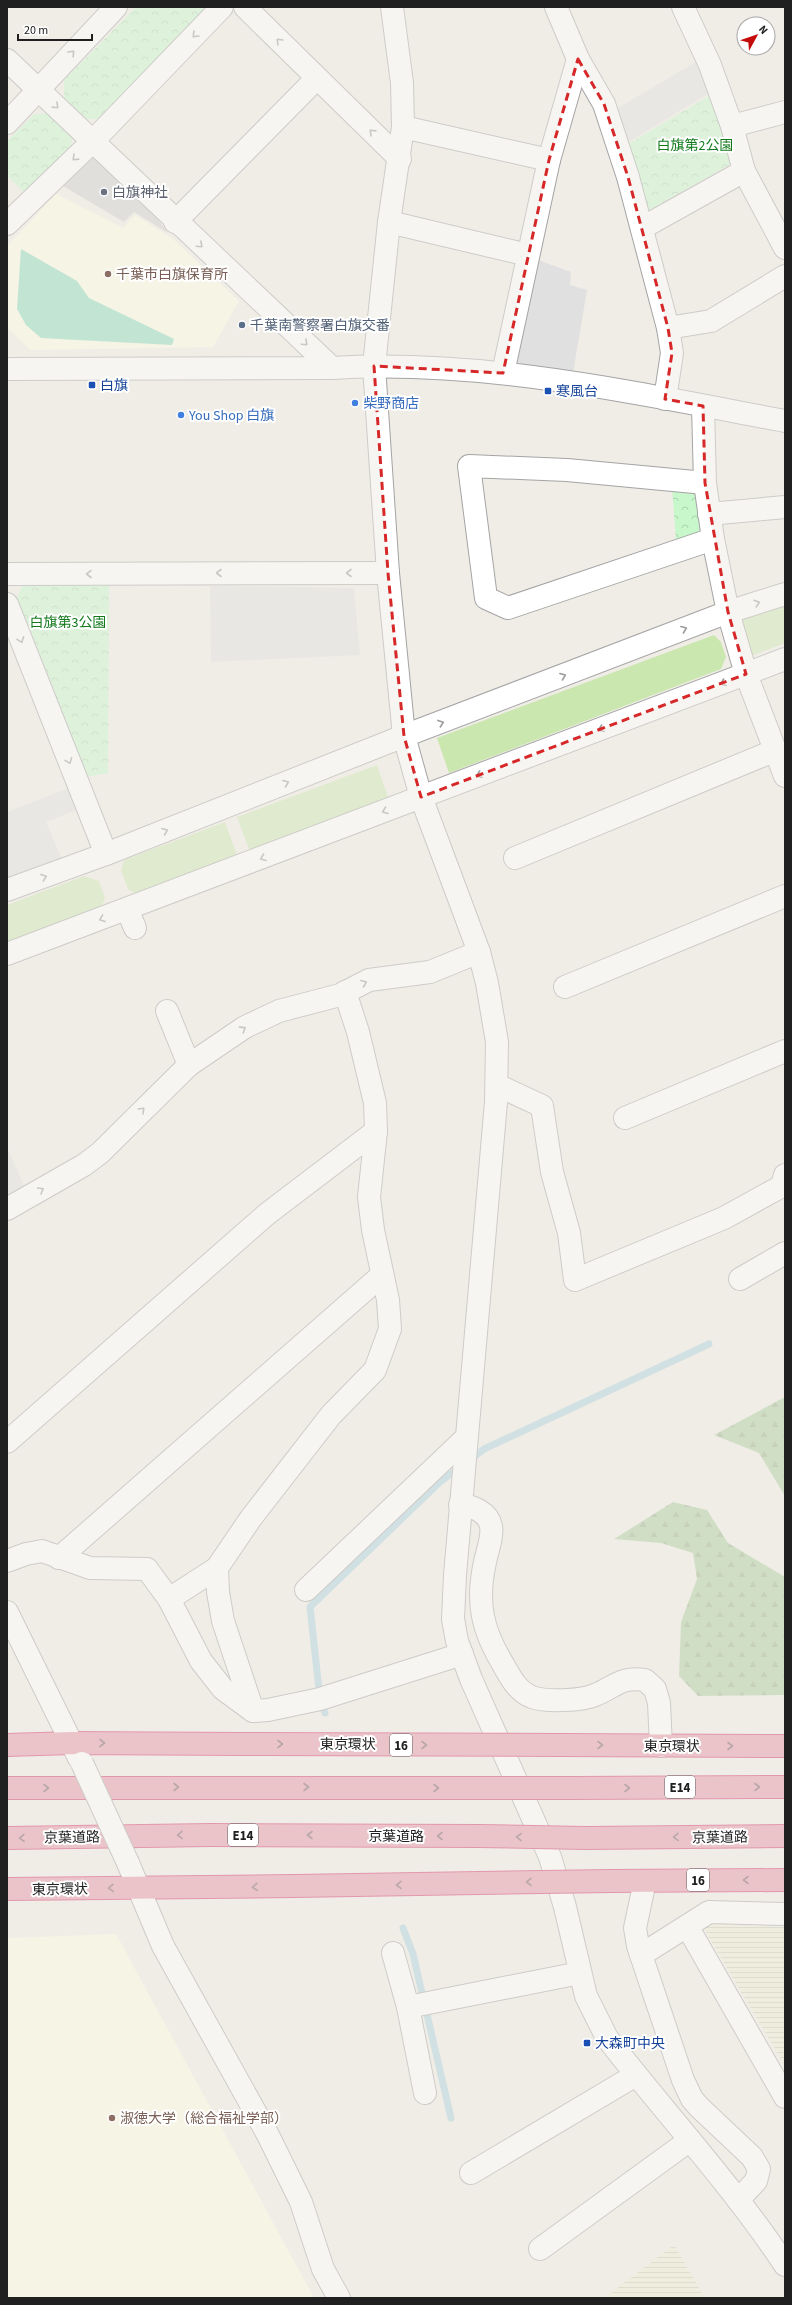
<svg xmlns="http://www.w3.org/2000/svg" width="792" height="2305" font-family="'Source Sans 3','Noto Sans JP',sans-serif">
  <defs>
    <pattern id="farmland-rules" width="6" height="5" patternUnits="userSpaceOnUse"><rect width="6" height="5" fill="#ebedd3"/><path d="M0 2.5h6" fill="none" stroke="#c9cbb5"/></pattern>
    <pattern id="forest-firs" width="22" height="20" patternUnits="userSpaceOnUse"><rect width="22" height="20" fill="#accd9e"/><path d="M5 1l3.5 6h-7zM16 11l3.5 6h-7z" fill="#94b088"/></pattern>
    <pattern id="park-crowns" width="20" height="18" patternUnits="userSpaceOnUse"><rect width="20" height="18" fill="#c7f7cb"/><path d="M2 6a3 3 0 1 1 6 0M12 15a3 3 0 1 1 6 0" fill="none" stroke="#abd3ae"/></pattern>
  </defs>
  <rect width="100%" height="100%" fill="#f0ede7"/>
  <g fill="#fdfde2">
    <path d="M56 194 123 228 135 215 174 240 239 301 213 347 30 350 7 327V246Z"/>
    <path d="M116 1934 314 2298H7V1938Z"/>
  </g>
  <path fill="#cecece" d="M95 156 142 198 168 233 134 212 124 222 63 186Z"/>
  <g fill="url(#farmland-rules)">
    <path d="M707 1924 785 1927V2066L703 1927Z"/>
    <path d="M674 2245 705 2298H604Z"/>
  </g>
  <g fill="#cbe7b0">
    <path d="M785 600V643L751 656 740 622 742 613Z"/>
    <path d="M714 635 721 642 726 657 721 669 449 773 437 738Z"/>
    <path d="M377 765 389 800 250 852 237 817Z"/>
    <path d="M225 822 237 855 136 894 128 889 121 870 124 860Z"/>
    <path d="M84 876 99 881 105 898 101 908 7 943V905Z"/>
  </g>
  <g fill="url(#forest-firs)">
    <path d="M785 1397V1496L759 1453 714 1435Z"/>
    <path d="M673 1502 707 1510 728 1543 785 1577V1695L698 1696 679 1676 681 1622 697 1579 693 1553 661 1543 614 1539Z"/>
  </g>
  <g fill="url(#park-crowns)">
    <path d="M136 7H209L101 119H83L64 101V80Z"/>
    <path d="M717 91 738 160 644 213 623 147Z"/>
    <path d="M51 113 71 132 72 150 27 195 7 176V141L34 114Z"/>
    <path d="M672 487 699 492 700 531 695 538 676 540Z"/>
    <path d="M24 581H109L108 773 86 777 16 600Z"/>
  </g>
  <path fill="#8adabb" d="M21 249 77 281 89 298 174 339 172 345 41 338 26 325 17 309Z"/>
  <g fill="#e0e0e0">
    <path d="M704 57 716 89 622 146 608 114Z"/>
    <path d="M538 260 571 272 570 285 587 290 573 373 514 364Z"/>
    <path d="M210 586 354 588 360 655 211 662Z"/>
    <path d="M71 787 79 809 46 822 64 864 7 886V812Z"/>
    <path d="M7 1147 25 1188 7 1196Z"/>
  </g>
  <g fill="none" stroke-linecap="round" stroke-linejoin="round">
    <g stroke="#aad0db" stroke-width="7">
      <path d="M470 1460 484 1449 709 1344"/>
      <path d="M325 1713 320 1699 310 1607 440 1482 460 1467"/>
      <path d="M403 1928 413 1954 451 2118"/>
    </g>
    <defs>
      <g id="minor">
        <path d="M245 7 400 159"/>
        <path d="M392 7 402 83 403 127 389 222 374 366 388 573 404 736 421 797 479 952 487 983 497 1042 496 1102 455 1575 453 1619 457 1641 471 1679 550 1857 565 1907 586 1996 607 2038C666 2114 732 2185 785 2265"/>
        <path d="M556 7 578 59 604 104 628 177 668 328 672 353 665 399"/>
        <path d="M683 7 710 65 732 126 744 171 785 248"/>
        <path d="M7 60 332 368"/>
        <path d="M7 123 116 7"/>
        <path d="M732 126 785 112"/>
        <path d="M403 127 549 160"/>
        <path d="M175 222 317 78"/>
        <path d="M389 222 528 255"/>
        <path d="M7 224 93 141 222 7"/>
        <path d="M642 228 744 171"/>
        <path d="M668 328 711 321 785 276"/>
        <path d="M7 369 332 368C484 359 636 393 785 421"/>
        <path d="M503 373 549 160 578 59"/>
        <path d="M703 406 705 483 713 539 728 612 746 674 785 776"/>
        <path d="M705 483 567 470 469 466 486 598 508 608 713 539"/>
        <path d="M709 514 785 507"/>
        <path d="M7 574 388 573"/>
        <path d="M7 604 106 854"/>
        <path d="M515 858 776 750"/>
        <path d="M7 890 106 854 404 736 728 612 785 594"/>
        <path d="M127 909 135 928"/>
        <path d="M7 954 785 659"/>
        <path d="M565 987 785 896"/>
        <path d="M167 1011 189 1065"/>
        <path d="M497 1085 542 1106 552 1172 569 1233 575 1280 724 1218 782 1186 785 1175"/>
        <path d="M625 1118 785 1051"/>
        <path d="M7 1209 84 1165 100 1153 189 1065 245 1027 279 1011 340 995 369 980 430 972 479 952"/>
        <path d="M740 1279 785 1253"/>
        <path d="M7 1442 267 1214 376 1131"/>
        <path d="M460 1505C473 1506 488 1512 491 1526 493 1536 487 1552 485 1562 476 1603 482 1630 504 1666 511 1678 518 1692 532 1697 544 1702 582 1701 595 1695 615 1687 621 1676 645 1680L655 1689 659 1703 661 1746"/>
        <path d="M59 1558 382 1275"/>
        <path d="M7 1561 26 1554 42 1551 90 1568 147 1569 169 1599 201 1661 223 1689 253 1711 268 1710 320 1699 462 1654"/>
        <path d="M306 1590 466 1438"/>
        <path d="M169 1599 217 1568"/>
        <path d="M7 1612 79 1758"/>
        <path d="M253 1711 223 1621 218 1592 217 1568 251 1518 331 1415 375 1370 390 1329 388 1300 373 1230 369 1197 376 1131 375 1103 358 1032 345 992"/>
        <path d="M128 1863 163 1946 268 2135 301 2202 323 2269 339 2298"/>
        <path d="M645 1881 635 1928 638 1946 683 2080 692 2099 699 2107 752 2157 759 2169 756 2181 738 2200"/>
        <path d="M687 1926 785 2097"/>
        <path d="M393 1953 408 2007 425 2093"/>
        <path d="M641 1955 709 1912 785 1914"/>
        <path d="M408 2007 580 1973"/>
        <path d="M471 2173 636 2075"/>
        <path d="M540 2249 690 2140"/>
      </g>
      <g id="highway">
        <path d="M7 1745 72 1743 241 1744"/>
        <path d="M561 1745 785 1746"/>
        <path d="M7 1788H459"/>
        <path d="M574 1788 785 1787"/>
        <path d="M7 1838 211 1835 479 1836"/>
        <path d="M586 1838 785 1836"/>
        <path d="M610 1881 785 1880"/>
        <path d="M7 1889 294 1886"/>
      </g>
    </defs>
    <use href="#minor" stroke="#a4a4a4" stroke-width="24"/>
    <use href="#highway" stroke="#d13067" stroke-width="24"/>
    <use href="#minor" stroke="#fff" stroke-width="22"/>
    <use href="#highway" stroke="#e293a2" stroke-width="22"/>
    <defs>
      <path id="minor-bridge" d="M82 1763 128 1863"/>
      <g id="highway-bridge">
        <path d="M241 1744 561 1745"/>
        <path d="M459 1788H574"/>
        <path d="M479 1836 586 1838"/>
        <path d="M294 1886 610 1881"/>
      </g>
    </defs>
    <use href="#minor-bridge" stroke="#a4a4a4" stroke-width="24" stroke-linecap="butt"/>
    <use href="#highway-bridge" stroke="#d13067" stroke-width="24" stroke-linecap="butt"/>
    <use href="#minor-bridge" stroke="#fff" stroke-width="22"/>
    <use href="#highway-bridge" stroke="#e293a2" stroke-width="22"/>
  </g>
  <defs><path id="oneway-chevron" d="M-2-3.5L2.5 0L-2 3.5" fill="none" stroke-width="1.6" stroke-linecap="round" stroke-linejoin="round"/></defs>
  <g stroke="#9b9b9b">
    <use href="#oneway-chevron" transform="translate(195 35) rotate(134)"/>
    <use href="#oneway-chevron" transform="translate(279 41) rotate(-135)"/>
    <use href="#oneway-chevron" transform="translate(72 53) rotate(-47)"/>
    <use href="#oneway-chevron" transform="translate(56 106) rotate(44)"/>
    <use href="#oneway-chevron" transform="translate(372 132) rotate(-136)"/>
    <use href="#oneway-chevron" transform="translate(75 158) rotate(136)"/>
    <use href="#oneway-chevron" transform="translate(200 245) rotate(43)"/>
    <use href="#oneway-chevron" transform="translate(305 343) rotate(43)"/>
    <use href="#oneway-chevron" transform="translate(219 573) rotate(180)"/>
    <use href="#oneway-chevron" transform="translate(349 573) rotate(180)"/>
    <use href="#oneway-chevron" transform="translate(89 574) rotate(180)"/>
    <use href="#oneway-chevron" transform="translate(757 603) rotate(-18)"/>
    <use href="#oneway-chevron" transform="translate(684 629) rotate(-21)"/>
    <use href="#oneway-chevron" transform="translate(21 640) rotate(69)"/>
    <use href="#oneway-chevron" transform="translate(563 676) rotate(-21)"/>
    <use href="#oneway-chevron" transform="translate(723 683) rotate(159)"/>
    <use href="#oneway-chevron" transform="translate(441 723) rotate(-20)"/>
    <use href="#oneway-chevron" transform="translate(601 729) rotate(159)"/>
    <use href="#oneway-chevron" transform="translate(69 761) rotate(69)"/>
    <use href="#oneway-chevron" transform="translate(479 775) rotate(159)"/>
    <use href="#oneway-chevron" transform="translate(286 783) rotate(-22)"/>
    <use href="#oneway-chevron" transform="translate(385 811) rotate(159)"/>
    <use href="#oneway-chevron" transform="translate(165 831) rotate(-22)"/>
    <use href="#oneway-chevron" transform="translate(263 858) rotate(159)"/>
    <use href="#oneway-chevron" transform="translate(44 877) rotate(-20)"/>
    <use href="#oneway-chevron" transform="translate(102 919) rotate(160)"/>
    <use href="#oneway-chevron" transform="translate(364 983) rotate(-22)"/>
    <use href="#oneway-chevron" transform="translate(243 1029) rotate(-33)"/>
    <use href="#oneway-chevron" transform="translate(142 1110) rotate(-45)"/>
    <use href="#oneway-chevron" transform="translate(41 1190) rotate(-30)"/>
  </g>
  <g stroke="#77545a">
    <use href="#oneway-chevron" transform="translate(102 1743)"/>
    <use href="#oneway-chevron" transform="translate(280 1744)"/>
    <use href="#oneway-chevron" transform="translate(424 1745)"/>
    <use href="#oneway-chevron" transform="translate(600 1745)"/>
    <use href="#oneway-chevron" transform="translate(730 1746)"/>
    <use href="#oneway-chevron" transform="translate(176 1787)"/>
    <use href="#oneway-chevron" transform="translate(306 1787)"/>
    <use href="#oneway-chevron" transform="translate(757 1787)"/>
    <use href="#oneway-chevron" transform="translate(46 1788)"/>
    <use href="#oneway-chevron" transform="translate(436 1788)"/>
    <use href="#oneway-chevron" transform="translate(627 1788)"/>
    <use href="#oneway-chevron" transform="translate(180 1835) rotate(179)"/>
    <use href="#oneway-chevron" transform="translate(310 1835) rotate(-180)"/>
    <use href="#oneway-chevron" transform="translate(440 1836) rotate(-180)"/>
    <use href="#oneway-chevron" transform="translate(519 1837) rotate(-179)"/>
    <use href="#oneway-chevron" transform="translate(676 1837) rotate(179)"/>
    <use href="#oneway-chevron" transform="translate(22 1838) rotate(179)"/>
    <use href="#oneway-chevron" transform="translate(746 1880) rotate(180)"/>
    <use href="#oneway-chevron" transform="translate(529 1882) rotate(179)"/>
    <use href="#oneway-chevron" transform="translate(399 1885) rotate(179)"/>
    <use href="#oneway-chevron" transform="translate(255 1887) rotate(179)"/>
    <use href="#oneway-chevron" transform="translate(111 1888) rotate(179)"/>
  </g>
  <path d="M0 0H792V2305H0ZM578 59 604 104 628 177 668 328 672 353 665 399 703 406 705 483 728 612 746 674 421 797 404 736 388 573 374 366 503 373 549 160Z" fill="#f0ede7" fill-opacity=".55" fill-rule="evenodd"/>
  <path fill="none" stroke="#d62828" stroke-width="3" stroke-dasharray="8 5" stroke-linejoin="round" d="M578 59 604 104 628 177 668 328 672 353 665 399 703 406 705 483 728 612 746 674 421 797 404 736 388 573 374 366 503 373 549 160Z"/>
  <circle fill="#6b7280" stroke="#fff" stroke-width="1.5" cx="104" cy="192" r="4"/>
  <g fill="#8d6e63" stroke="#fff" stroke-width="1.5">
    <circle cx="108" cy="274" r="4"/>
    <circle cx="112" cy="2118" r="4"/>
  </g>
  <circle fill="#5c6f8a" stroke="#fff" stroke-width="1.5" cx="242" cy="325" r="4"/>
  <g fill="#1a4fb4" stroke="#fff" stroke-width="1.5">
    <rect x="88" y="381" width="8" height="8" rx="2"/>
    <rect x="544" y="387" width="8" height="8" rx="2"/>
    <rect x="583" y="2039" width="8" height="8" rx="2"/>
  </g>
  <g fill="#3f7fe0" stroke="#fff" stroke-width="1.5">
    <circle cx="355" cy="403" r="4"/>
    <circle cx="181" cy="415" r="4"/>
  </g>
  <g text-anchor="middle" stroke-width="4" stroke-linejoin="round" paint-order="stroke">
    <g fill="#fff" stroke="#636363" stroke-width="1">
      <rect x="390" y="1734" width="22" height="22" rx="3"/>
      <rect x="665" y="1776" width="30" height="22" rx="3"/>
      <rect x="228" y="1824" width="30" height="22" rx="3"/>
      <rect x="687" y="1869" width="22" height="22" rx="3"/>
    </g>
    <g font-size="13" font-weight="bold" fill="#202020">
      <text x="401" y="1750">16</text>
      <text x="680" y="1792">E14</text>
      <text x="243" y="1840">E14</text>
      <text x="698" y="1885">16</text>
    </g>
    <g font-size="14" fill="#127a1b" stroke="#fff">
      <text x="695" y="150">白旗第2公園</text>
      <text x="68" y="627">白旗第3公園</text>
    </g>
    <g font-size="14" fill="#5b616d" stroke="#fff" text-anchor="start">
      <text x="112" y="197">白旗神社</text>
    </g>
    <g font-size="14" fill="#785e54" stroke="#fff" text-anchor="start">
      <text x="116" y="279">千葉市白旗保育所</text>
      <text x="120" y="2123">淑徳大学（総合福祉学部）</text>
    </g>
    <g font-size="14" fill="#4e5e75" stroke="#fff" text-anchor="start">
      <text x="250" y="330">千葉南警察署白旗交番</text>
    </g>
    <g font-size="14" fill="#164399" stroke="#fff" text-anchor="start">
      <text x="100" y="390">白旗</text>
      <text x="556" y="396">寒風台</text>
      <text x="595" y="2048">大森町中央</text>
    </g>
    <g font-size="14" fill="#366cbe" stroke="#fff" text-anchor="start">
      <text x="363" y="408">柴野商店</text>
      <text x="189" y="420">You Shop 白旗</text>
    </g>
    <g font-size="14" fill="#202020" stroke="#fff">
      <text x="348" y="1749">東京環状</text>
      <text x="672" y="1751">東京環状</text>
      <text x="396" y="1841">京葉道路</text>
      <text transform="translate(72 1837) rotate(-1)" y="5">京葉道路</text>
      <text transform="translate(720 1837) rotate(-1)" y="5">京葉道路</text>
      <text transform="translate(60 1889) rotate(-1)" y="5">東京環状</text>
    </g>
  </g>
  <rect width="792" height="2305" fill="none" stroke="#202020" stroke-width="16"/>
  <g transform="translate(756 36) rotate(50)"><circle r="19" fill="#ffffff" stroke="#a6a6a6"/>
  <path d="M0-3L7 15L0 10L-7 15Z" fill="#c40c0c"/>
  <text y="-6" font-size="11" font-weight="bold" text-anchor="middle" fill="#202020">N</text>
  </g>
  <path d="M18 34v6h74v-6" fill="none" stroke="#202020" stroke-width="2"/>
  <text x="24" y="34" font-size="12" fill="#202020" stroke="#ffffff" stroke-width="3" paint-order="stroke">20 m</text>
</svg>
